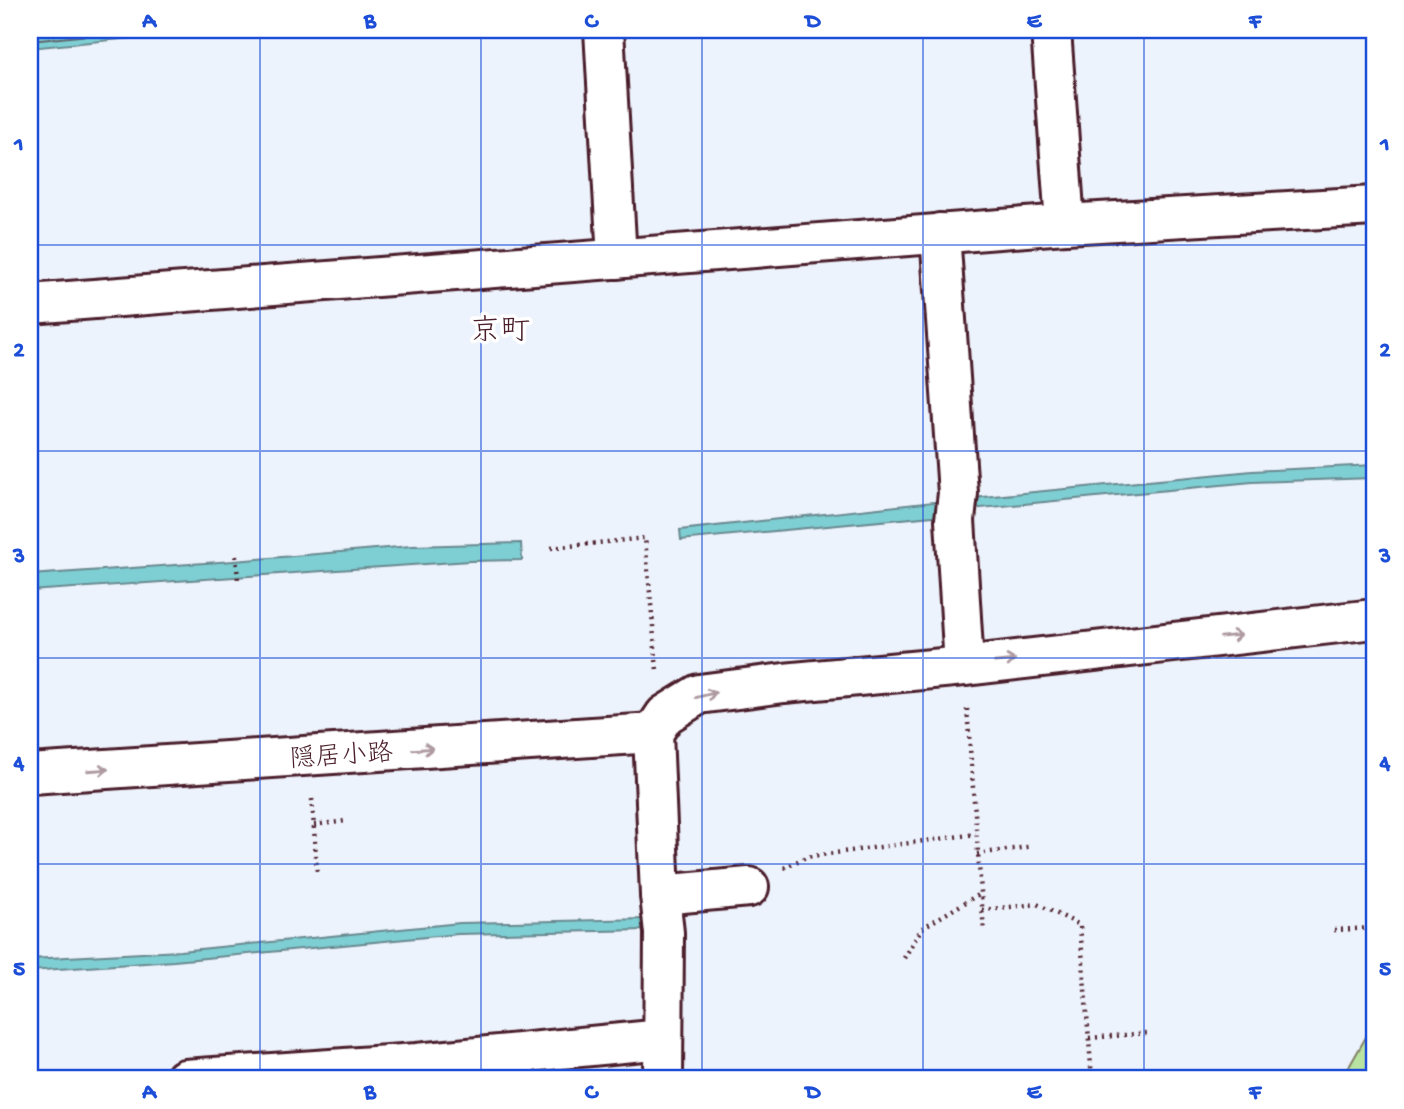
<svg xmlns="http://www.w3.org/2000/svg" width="1404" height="1109" font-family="'Gochi Hand','Klee One',sans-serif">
  <rect width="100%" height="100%" fill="#edf3fc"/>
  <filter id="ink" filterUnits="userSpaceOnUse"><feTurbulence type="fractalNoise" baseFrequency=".0143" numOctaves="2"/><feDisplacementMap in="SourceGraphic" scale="14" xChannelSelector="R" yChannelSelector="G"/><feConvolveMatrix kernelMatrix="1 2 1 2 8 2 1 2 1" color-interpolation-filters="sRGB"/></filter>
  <g filter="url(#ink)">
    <path fill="#b8e3a0" stroke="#818166" stroke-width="2" d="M1366 1037H1374V1079H1342Z"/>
    <g fill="#7dcfd3" stroke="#698990" stroke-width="2">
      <path d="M30 30H213L30 48Z"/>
      <path d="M1374 465V478L1252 482 971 509 973 498 1252 471Z"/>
      <path d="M942 501 943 515 681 540 680 530Z"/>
      <path d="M521 543 522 560 470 561 30 591V575L234 561 411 546Z"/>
      <path d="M647 919 648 930 458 934 174 961 30 971V959L180 951 460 923Z"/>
    </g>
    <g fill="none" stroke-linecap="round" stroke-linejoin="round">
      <path stroke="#5e656e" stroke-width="2" d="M30 41 139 30"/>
      <defs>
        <g id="minor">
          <path d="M604 30 617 259"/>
          <path d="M1051 30 1065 224"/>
          <path d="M940 233 958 493 955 520 964 666"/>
          <path d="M30 304 1065 224 1374 206"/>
          <path d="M30 774 653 733"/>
          <path d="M660 895 749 887"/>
          <path d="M185 1079 417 1063 663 1039"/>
          <path d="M663 1079 664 933 660 895 653 733 665 715 699 694 784 683 964 666 1374 619"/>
        </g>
      </defs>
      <use href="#minor" stroke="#4a1f2b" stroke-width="44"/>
      <g stroke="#4a1f2b" stroke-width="4.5" stroke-dasharray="2 5" stroke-linecap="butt">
        <path d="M551 548 645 538 657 670"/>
        <path d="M236 556 238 580"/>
        <path d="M967 709 984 931"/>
        <path d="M312 799 317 872"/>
        <path d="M314 825 346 821"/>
        <path d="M977 854 1028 847"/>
        <path d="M784 868 806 857 976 834"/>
        <path d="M982 910 1037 904 1080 925 1092 1079"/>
        <path d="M1334 930 1374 928"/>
        <path d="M904 958 922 928 981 893"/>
        <path d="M1089 1038 1148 1033"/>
      </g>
      <use href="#minor" stroke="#fff" stroke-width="38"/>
    </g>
    <defs><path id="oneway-shaft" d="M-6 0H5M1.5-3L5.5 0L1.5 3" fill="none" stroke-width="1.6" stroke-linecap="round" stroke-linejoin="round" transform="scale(1.75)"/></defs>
    <g stroke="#ae9aa0">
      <use href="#oneway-shaft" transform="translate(1231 636) rotate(-6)"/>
      <use href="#oneway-shaft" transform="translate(1005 661) rotate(-6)"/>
      <use href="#oneway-shaft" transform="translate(706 695) rotate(-14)"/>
      <use href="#oneway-shaft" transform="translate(423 749) rotate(-4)"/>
      <use href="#oneway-shaft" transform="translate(98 770) rotate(-4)"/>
    </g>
  </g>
  <path fill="none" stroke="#1d4ed8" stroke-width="2" stroke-opacity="0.55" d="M260 30V1079M481 30V1079M702 30V1079M923 30V1079M1144 30V1079M30 245H1374M30 451H1374M30 658H1374M30 864H1374"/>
  <g text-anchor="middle" stroke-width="7" stroke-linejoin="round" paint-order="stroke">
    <g font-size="26" fill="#4a1f2b" stroke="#fff">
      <text transform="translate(341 754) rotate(-4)" y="9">隠居小路</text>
    </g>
    <g font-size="30" fill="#4a1f2b" stroke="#fff">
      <text x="500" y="339">京町</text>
    </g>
  </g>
  <rect width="1404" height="1109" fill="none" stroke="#fff" stroke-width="77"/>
  <rect x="38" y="38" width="1328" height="1032" fill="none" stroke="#1d4ed8" stroke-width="2.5"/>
  <g font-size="23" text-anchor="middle" font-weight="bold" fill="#1d4ed8">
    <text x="149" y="27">A</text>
    <text x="370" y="27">B</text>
    <text x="591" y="27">C</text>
    <text x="813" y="27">D</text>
    <text x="1034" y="27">E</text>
    <text x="1255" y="27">F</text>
    <text x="19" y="150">1</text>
    <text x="1385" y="150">1</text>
    <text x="19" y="356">2</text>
    <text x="1385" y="356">2</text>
    <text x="19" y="562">3</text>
    <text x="1385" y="562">3</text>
    <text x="19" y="769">4</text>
    <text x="1385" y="769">4</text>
    <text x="19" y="975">5</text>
    <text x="1385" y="975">5</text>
    <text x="149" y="1098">A</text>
    <text x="370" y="1098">B</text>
    <text x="591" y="1098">C</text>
    <text x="813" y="1098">D</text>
    <text x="1034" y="1098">E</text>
    <text x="1255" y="1098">F</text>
  </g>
</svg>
